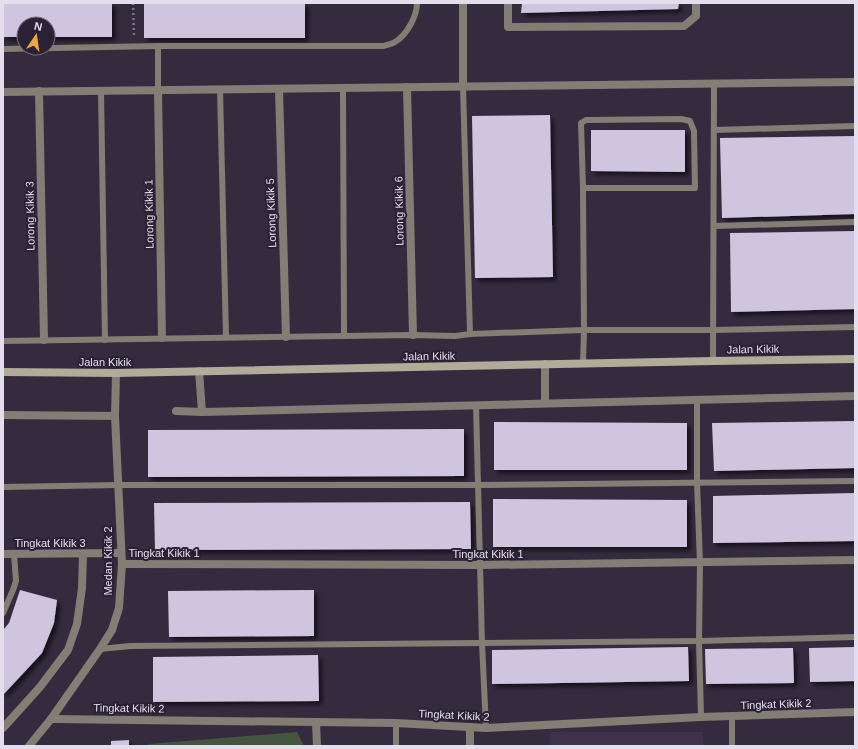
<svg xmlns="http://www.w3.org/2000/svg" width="858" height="749" font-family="Arial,sans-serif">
  <defs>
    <filter id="shadow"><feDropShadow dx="3.5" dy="3.5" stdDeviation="2" flood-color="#0009"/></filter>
  </defs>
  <rect width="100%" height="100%" fill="#342b3f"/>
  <rect fill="#3d314c" x="550" y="732" width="153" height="14"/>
  <path fill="#45543e" d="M297 732 304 746H149L148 744Z"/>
  <g fill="#d0c5df" filter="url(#shadow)">
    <path d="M3 3H112V37H48V24H24V37H3Z"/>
    <rect x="144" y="3" width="161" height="35"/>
    <path d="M522 3H679L678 9 521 13Z"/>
    <path d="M550 115 553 277 475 278 472 116Z"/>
    <path d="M591 130H685V172L591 171Z"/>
    <path d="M855 136V214L722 218 720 138Z"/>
    <path d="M855 231V309L731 312 730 233Z"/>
    <path d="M855 421V468L714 471 712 423Z"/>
    <path d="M494 422 687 423V470H494Z"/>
    <path d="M464 429V476L148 477V430Z"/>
    <path d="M855 493V541L713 543V496Z"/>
    <path d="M493 499 687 500V547H493Z"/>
    <path d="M470 502 471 549 155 550 154 503Z"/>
    <path d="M20 590 57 600 54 623 42 653 3 695V630L9 623Z"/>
    <path d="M314 590V636L169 637 168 591Z"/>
    <path d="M688 647 689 681 492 684V650Z"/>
    <path d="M855 647V681L810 682 809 648Z"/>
    <path d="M793 648 794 683 706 684 705 649Z"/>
    <path d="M318 655 319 701 153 702V657Z"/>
    <path d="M129 740V746H111V741Z"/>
  </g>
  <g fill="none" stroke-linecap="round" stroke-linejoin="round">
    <path stroke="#7c7486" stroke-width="2.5" stroke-dasharray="2 3" stroke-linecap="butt" d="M133 3 134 36"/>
    <g stroke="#837e73" stroke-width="6">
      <path d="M3 49 158 46H383C387 45 392 44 395 42 407 35 417 16 417 3"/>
      <path d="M343 88 344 336"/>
      <path d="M220 89 226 337"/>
      <path d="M158 90V46"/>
      <path d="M101 91 105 340"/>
      <path d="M714 130 855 126"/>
      <path d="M583 188 581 123 586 120 681 119 690 121 694 131 695 188H583L584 330 583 363"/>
      <path d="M714 226 855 222"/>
      <path d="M470 334 584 330H713L855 327"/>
      <path d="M3 341 413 335 455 336 470 334 463 86"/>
      <path d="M713 361 714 83"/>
      <path d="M697 400V482L700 563 699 641 701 717"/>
      <path d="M476 405 482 643 486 728"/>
      <path d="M3 487 118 485H479L855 481"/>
      <path d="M3 613 13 590 16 581 14 554"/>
      <path d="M100 649 130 646 699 641 855 637"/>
      <path d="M396 746V723"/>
      <path d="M732 746V716"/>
    </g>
    <g stroke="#837e73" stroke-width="8">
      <path d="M463 3V86"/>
      <path d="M508 3V27L684 26 696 16V3"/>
      <path d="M407 87 413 335"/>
      <path d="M279 89 286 337"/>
      <path d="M158 90 162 338"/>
      <path d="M39 91 44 340"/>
      <path d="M3 92 855 82"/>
      <path d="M199 371 202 412"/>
      <path d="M545 403V364"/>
      <path d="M176 411 202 412 855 396"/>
      <path d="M3 415 115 416"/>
      <path d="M3 554 120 553"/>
      <path d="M122 564 481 565 855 560"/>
      <path d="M51 719 396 723 486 728 701 717 855 712"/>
      <path d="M316 722 317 746"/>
      <path d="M470 727V746"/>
      <path d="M3 728 40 687 68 650 77 624 82 588 83 554"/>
      <path d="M29 746 51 719 100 649 112 630 119 608 122 564 115 416 116 373"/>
    </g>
    <path stroke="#b2ab99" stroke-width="8" d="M3 372 116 373 713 361 855 359"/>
  </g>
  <g text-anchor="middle" stroke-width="4" stroke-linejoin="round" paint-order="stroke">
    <g font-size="11" fill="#e3deeb" stroke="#2a2135">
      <text transform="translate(399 211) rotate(-91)" y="4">Lorong Kikik 6</text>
      <text transform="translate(271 213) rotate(-92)" y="4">Lorong Kikik 5</text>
      <text transform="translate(149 214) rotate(-91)" y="4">Lorong Kikik 1</text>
      <text transform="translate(30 216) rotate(-91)" y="4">Lorong Kikik 3</text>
      <text transform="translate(753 349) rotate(-1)" y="4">Jalan Kikik</text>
      <text transform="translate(429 356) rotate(-1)" y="4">Jalan Kikik</text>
      <text x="105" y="366">Jalan Kikik</text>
      <text x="50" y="547">Tingkat Kikik 3</text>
      <text x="164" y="557">Tingkat Kikik 1</text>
      <text x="488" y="558">Tingkat Kikik 1</text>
      <text transform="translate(108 561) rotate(-90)" y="4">Medan Kikik 2</text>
      <text transform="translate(776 704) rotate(-2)" y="4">Tingkat Kikik 2</text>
      <text transform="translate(129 708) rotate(1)" y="4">Tingkat Kikik 2</text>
      <text transform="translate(454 715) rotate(3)" y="4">Tingkat Kikik 2</text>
    </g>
  </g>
  <rect width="858" height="749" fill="none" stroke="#e3deeb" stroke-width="8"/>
  <g transform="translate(36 36) rotate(13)"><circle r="19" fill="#2a2135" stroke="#746d7e"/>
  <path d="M0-3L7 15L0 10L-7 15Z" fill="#f1a63f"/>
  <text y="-6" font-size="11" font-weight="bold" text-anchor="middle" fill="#e3deeb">N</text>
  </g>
</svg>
